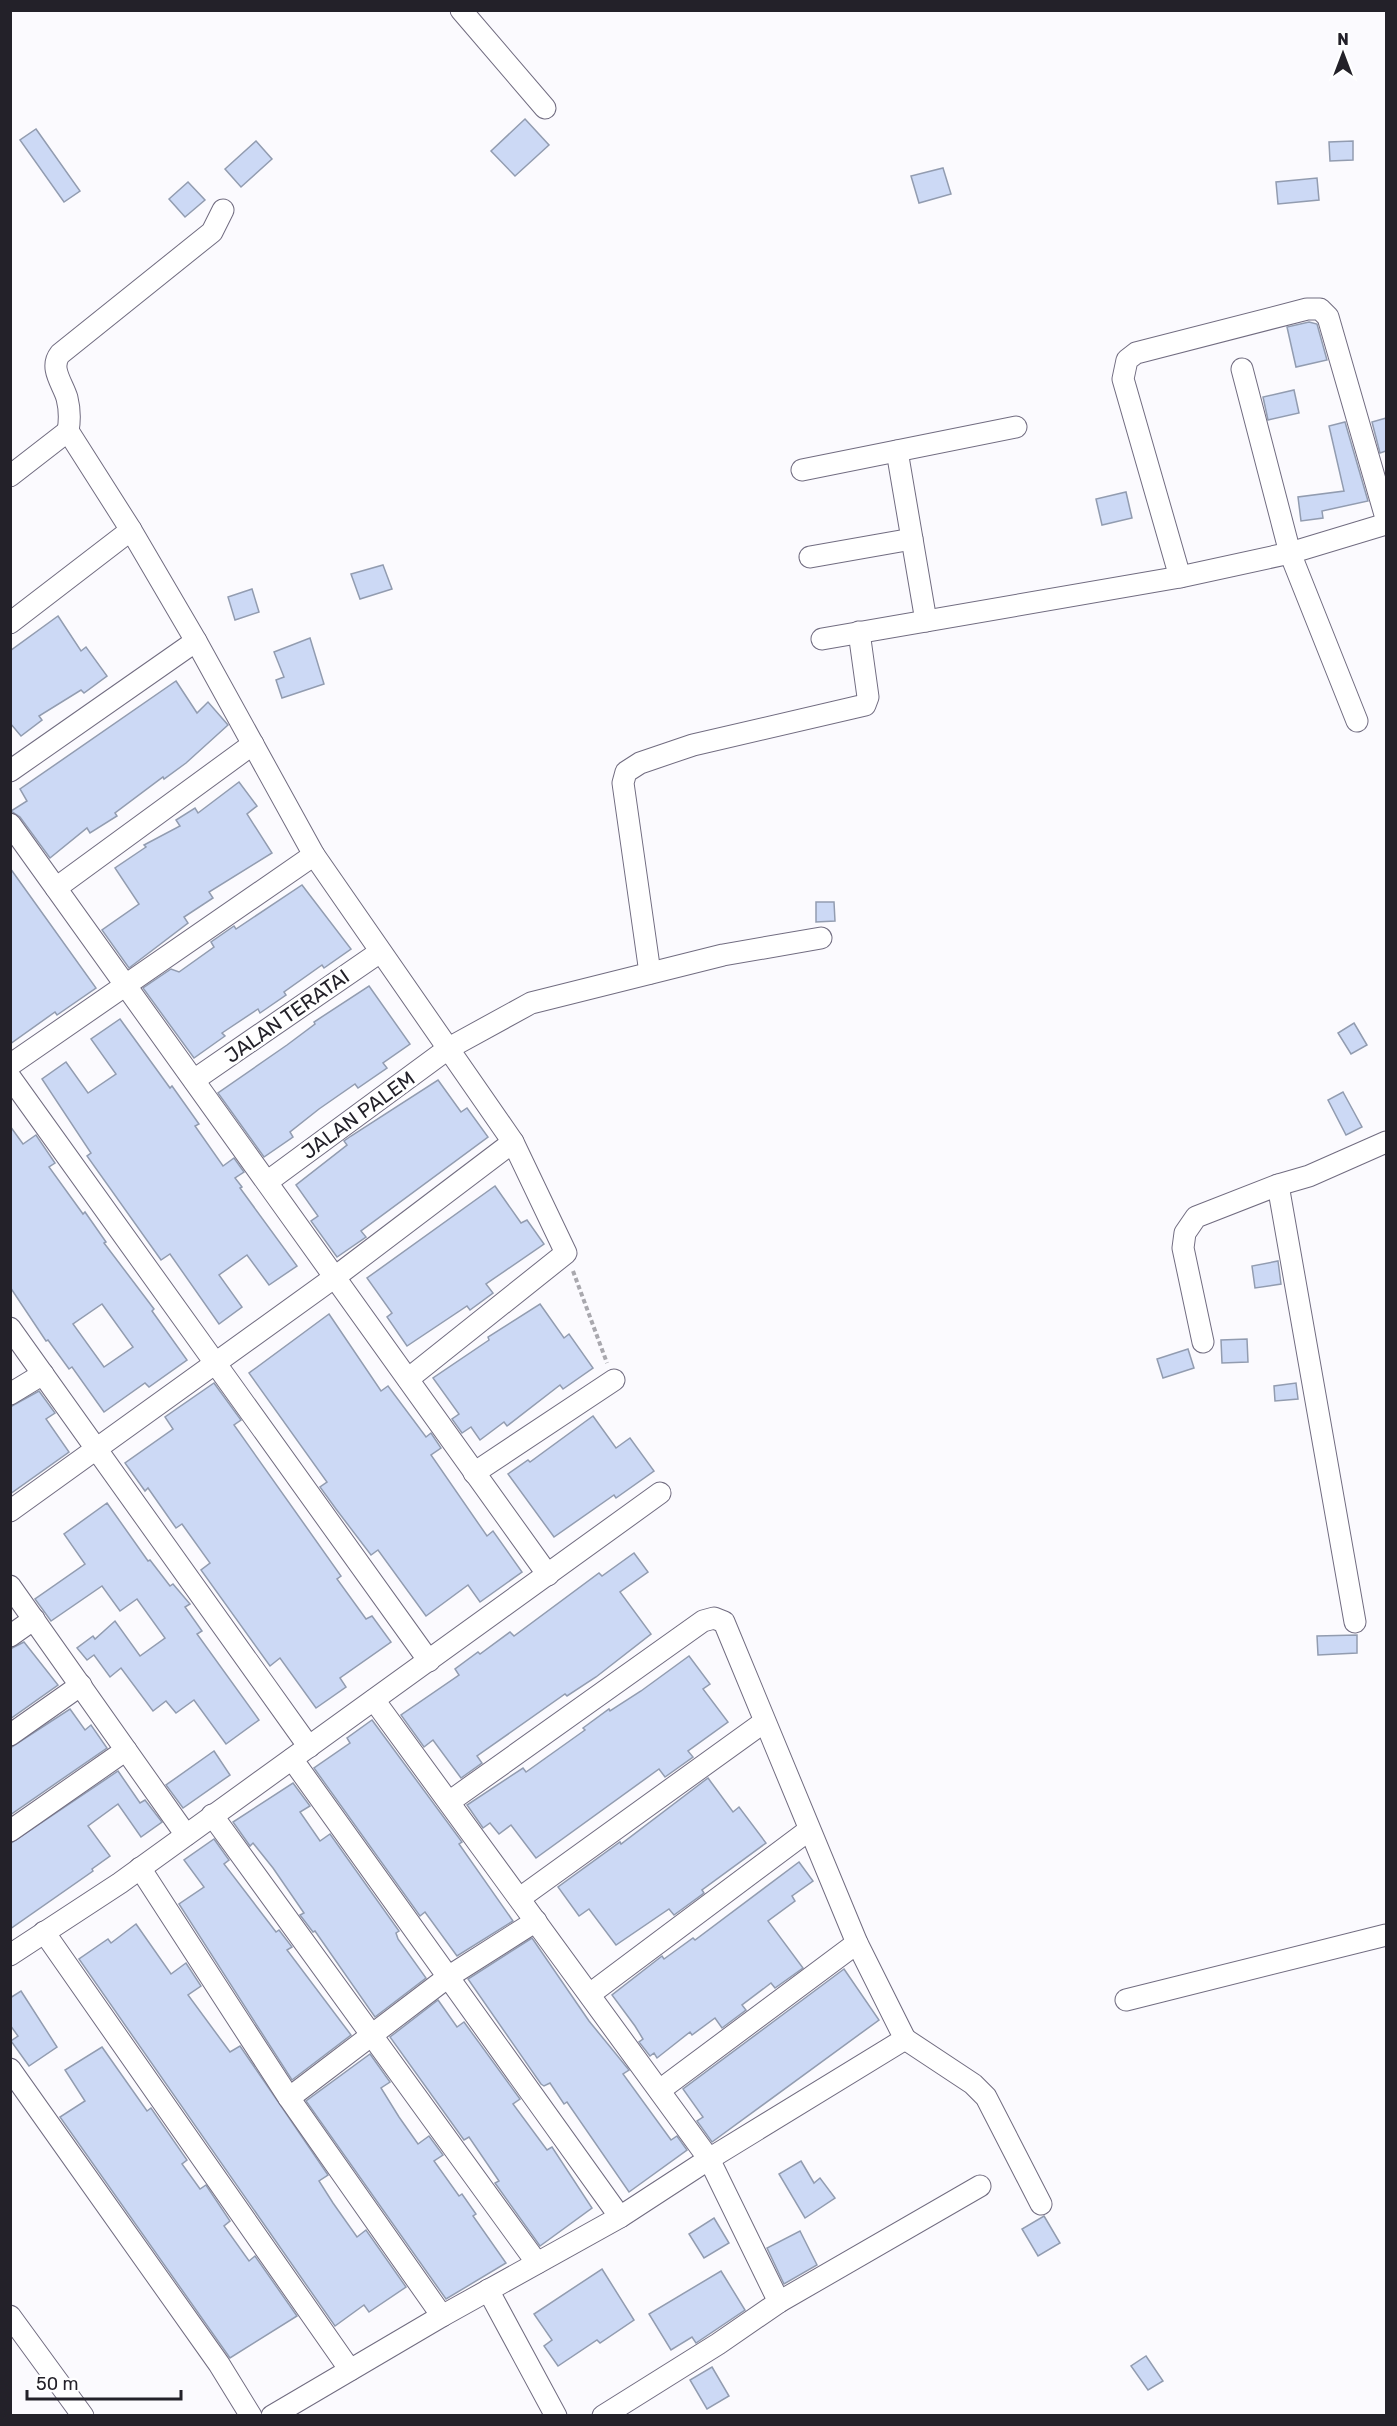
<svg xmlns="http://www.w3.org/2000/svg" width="1397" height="2426" font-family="Rubik,sans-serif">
  <rect width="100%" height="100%" fill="#fbfafe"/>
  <g fill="#ccd9f5" stroke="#929cb0" stroke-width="1.5" fill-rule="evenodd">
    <path d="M525 119 549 145 515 176 491 151Z"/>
    <path d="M36 129 80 191 64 202 20 140Z"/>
    <path d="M256 141 272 159 241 187 225 169Z"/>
    <path d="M1353 141V160L1330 161 1329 142Z"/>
    <path d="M943 168 951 194 919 203 911 176Z"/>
    <path d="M1317 178 1319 200 1278 204 1276 182Z"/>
    <path d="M188 182 205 200 185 217 169 199Z"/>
    <path d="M1309 322 1317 324 1327 360 1296 367 1287 327Z"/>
    <path d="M1294 390 1299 413 1268 420 1263 397Z"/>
    <path d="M1386 418V451L1380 453 1372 422Z"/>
    <path d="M1345 422 1368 501 1322 511 1323 518 1301 521 1298 497 1344 491 1329 426Z"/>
    <path d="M1126 492 1132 518 1102 525 1096 499Z"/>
    <path d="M383 565 392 589 360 599 351 574Z"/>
    <path d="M252 589 259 612 235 620 228 597Z"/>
    <path d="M58 616 81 651 86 647 107 676 84 693 81 690 39 716 42 720 21 736 10 723V651Z"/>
    <path d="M310 638 324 684 282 698 276 680 284 677 274 652Z"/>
    <path d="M176 681 197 713 208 702 228 725 186 763 164 779 163 777 115 813 117 816 90 833 87 828 50 858 20 817 11 811 27 801 20 789Z"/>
    <path d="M239 782 257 806 247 814 272 853 209 892 213 898 184 917 188 923 129 968 102 930 139 904 115 868 146 847 144 845 180 826 176 820 195 808 198 813Z"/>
    <path d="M10 868 96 988 57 1015 55 1012 10 1044Z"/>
    <path d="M302 885 351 949 324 968 322 965 284 992 286 995 260 1013 258 1009 222 1033 225 1036 194 1058 143 988 171 969 179 972 214 947 211 942 234 926 236 929Z"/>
    <path d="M816 902H834L835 921 816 922Z"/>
    <path d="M369 986 410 1044 383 1063 387 1068 358 1088 355 1084 319 1109 290 1132 293 1137 264 1157 218 1093 287 1045 315 1024 314 1022Z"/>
    <path d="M120 1019 170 1088 172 1086 199 1124 195 1126 223 1166 234 1158 244 1172 235 1178 242 1187 240 1188 297 1266 269 1285 247 1255 219 1275 242 1307 219 1324 170 1254 161 1260 87 1156 91 1153 42 1079 66 1062 88 1093 116 1074 91 1039Z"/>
    <path d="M1354 1023 1367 1045 1351 1054 1338 1033Z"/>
    <path d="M438 1080 461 1112 467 1108 488 1137 361 1231 366 1237 337 1257 311 1221 318 1216 296 1185 347 1145 344 1141 351 1136Z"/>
    <path d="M1343 1092 1362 1127 1346 1135 1328 1100Z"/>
    <path d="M10 1126 23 1144 36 1135 55 1163 49 1167 83 1214 85 1212 106 1242 104 1243 154 1309 152 1311 187 1360 149 1387 145 1383 104 1412 72 1367 69 1369 48 1340 46 1341 10 1287ZM102 1304 133 1347 104 1367 73 1324Z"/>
    <path d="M495 1186 521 1223 527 1220 544 1244 486 1284 493 1293 470 1310 467 1306 407 1346 387 1317 392 1313 367 1278Z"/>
    <path d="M1278 1261 1281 1284 1255 1288 1252 1266Z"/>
    <path d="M540 1304 564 1338 569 1334 593 1368 563 1389 560 1385 507 1426 504 1422 480 1440 471 1427 462 1433 452 1419 459 1414 433 1378 489 1340 488 1337Z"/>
    <path d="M329 1314 381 1391 388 1386 426 1437 431 1433 441 1448 431 1455 487 1536 493 1531 522 1572 480 1602 468 1585 426 1616 378 1550 371 1555 336 1509 320 1487 327 1482 249 1373Z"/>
    <path d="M1247 1339 1248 1362 1222 1363 1221 1340Z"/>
    <path d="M1188 1349 1194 1368 1163 1378 1157 1359Z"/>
    <path d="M214 1383 241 1420 234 1425 341 1576 337 1579 366 1619 372 1616 391 1642 340 1678 346 1687 316 1708 280 1658 270 1666 201 1570 210 1563 182 1524 176 1528 148 1488 145 1491 125 1463 173 1429 165 1417Z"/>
    <path d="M1296 1383 1298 1399 1275 1401 1274 1386Z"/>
    <path d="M39 1391 55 1413 46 1419 69 1452 10 1494V1407Z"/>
    <path d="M593 1416 616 1448 630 1438 654 1471 616 1498 614 1495 554 1537 508 1474 528 1460 530 1462Z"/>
    <path d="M107 1503 148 1561 150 1560 170 1586 173 1584 190 1604 185 1607 202 1631 197 1634 259 1720 226 1744 194 1700 176 1713 166 1701 153 1711 121 1668 110 1677 94 1655 87 1660 77 1648 93 1636 95 1639 115 1621 140 1656 165 1638 137 1599 120 1611 102 1586 51 1621 35 1599 85 1564 64 1534Z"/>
    <path d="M634 1553 648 1572 620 1592 651 1634 596 1677 567 1696 565 1694 477 1756 482 1763 461 1778 433 1740 424 1747 401 1715 459 1675 455 1669 478 1652 480 1654 510 1632 514 1636 599 1573 602 1576Z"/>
    <path d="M1357 1635V1653L1318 1655 1317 1636Z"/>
    <path d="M24 1642 58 1685 10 1719V1649Z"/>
    <path d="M689 1656 710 1684 703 1689 728 1722 688 1751 693 1757 665 1777 659 1769 536 1858 511 1825 499 1834 490 1823 483 1828 467 1805 523 1768 526 1772 585 1730 583 1728 609 1709 610 1711 641 1691Z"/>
    <path d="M70 1709 85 1730 91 1725 107 1748 10 1815V1748Z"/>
    <path d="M372 1720 462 1842 459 1844 513 1921 457 1956 425 1912 420 1916 314 1768 350 1743 347 1738Z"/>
    <path d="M214 1751 230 1775 183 1808 166 1785Z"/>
    <path d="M118 1771 140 1803 145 1800 162 1822 141 1837 118 1804 88 1826 110 1856 92 1869 93 1871 10 1929V1844Z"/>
    <path d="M708 1778 733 1812 739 1807 766 1843 702 1890 704 1893 674 1915 669 1909 616 1945 589 1909 579 1916 558 1887 620 1842 621 1844Z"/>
    <path d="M293 1783 310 1806 300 1812 320 1841 330 1834 399 1931 396 1933 398 1939 426 1978 375 2017 315 1931 313 1932 300 1915 304 1913 273 1868 253 1843 250 1846 233 1822Z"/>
    <path d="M214 1839 229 1860 224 1864 276 1932 279 1930 292 1947 287 1950 351 2035 292 2080 179 1904 204 1887 184 1860Z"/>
    <path d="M799 1862 813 1881 792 1896 795 1901 768 1921 803 1968 775 1988 771 1983 742 2005 746 2010 722 2028 715 2018 692 2035 690 2032 657 2058 654 2053 650 2056 639 2042 643 2039 635 2026 612 1995 662 1956 664 1959 693 1938 695 1940Z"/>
    <path d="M136 1924 171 1974 186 1963 201 1986 188 1995 230 2052 240 2046 328 2175 319 2181 333 2203 357 2237 366 2230 406 2287 369 2312 364 2305 335 2326 79 1959 108 1939 111 1943Z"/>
    <path d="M532 1938 589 2021 629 2070 623 2074 671 2140 677 2136 687 2150 629 2192 567 2102 564 2104 550 2083 544 2086 541 2084 468 1979Z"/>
    <path d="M844 1969 879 2020 712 2142 697 2121 703 2117 683 2089Z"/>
    <path d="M21 1991 57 2047 29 2066 11 2041 18 2036 10 2025V1998Z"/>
    <path d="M438 2000 457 2027 464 2022 520 2099 513 2104 547 2150 552 2147 592 2208 540 2246 495 2183 499 2181 469 2137 464 2140 390 2037Z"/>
    <path d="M102 2047 147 2111 151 2108 187 2160 182 2164 200 2189 206 2185 230 2221 224 2226 249 2261 255 2256 297 2316 230 2358 60 2117 85 2101 65 2070Z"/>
    <path d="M370 2054 390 2082 381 2088 399 2117 418 2144 429 2136 443 2155 434 2161 459 2196 462 2194 476 2214 473 2216 506 2263 446 2299 306 2101Z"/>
    <path d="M801 2161 814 2183 820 2178 835 2198 805 2218 779 2174Z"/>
    <path d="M1044 2216 1060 2243 1038 2256 1022 2229Z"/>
    <path d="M714 2218 729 2243 704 2258 689 2234Z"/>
    <path d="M800 2231 817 2265 784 2284 767 2248Z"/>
    <path d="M602 2269 634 2320 600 2343 597 2340 558 2366 544 2346 552 2340 534 2314Z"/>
    <path d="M721 2271 745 2310 696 2343 692 2337 671 2350 649 2314Z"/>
    <path d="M1146 2356 1163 2381 1148 2390 1131 2366Z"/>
    <path d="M712 2367 729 2396 707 2409 690 2380Z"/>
  </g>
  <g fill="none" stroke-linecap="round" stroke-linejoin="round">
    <defs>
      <g id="minor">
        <path d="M461 10 545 108"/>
        <path d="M223 210 212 232 60 354C49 368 63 384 67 398 70 410 70 420 68 431L131 530 196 641 314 855 513 1142 566 1253 408 1379"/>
        <path d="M1242 369 1290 553 1357 721"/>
        <path d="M897 451 926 621"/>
        <path d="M802 470 1016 427"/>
        <path d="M10 476 68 431"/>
        <path d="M810 557 912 539"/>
        <path d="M1180 577 1123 379 1127 360 1136 353 1307 309H1320L1328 317 1386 518"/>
        <path d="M10 623 131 530"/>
        <path d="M822 639 1180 577 1290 553 1386 524"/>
        <path d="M10 771 196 641"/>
        <path d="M10 824 548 1575"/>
        <path d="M56 888 253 744"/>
        <path d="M650 973 623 783 626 772 640 763 693 745 865 705 868 697 859 632"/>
        <path d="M10 1065 314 855"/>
        <path d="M10 1077 429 1661"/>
        <path d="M194 1080 380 952"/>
        <path d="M267 1182 449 1048 531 1003 723 955 821 938"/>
        <path d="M1278 1185 1355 1622"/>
        <path d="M10 1328 309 1747"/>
        <path d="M1203 1342 1183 1248 1185 1233 1196 1217 1278 1185 1309 1176 1386 1142"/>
        <path d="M10 1394 43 1374"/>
        <path d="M474 1473 614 1380"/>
        <path d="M10 1511 335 1277 513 1142"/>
        <path d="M10 1586 186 1835"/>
        <path d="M10 1636 34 1619"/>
        <path d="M374 1700 709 2159 779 2302"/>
        <path d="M10 1735 81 1685"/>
        <path d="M292 1759 620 2217"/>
        <path d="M212 1815 537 2263"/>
        <path d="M10 1831 126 1750"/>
        <path d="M140 1868 289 2098 442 2316"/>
        <path d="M520 1898 764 1722"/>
        <path d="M44 1932 350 2370"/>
        <path d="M10 1955 120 1883 660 1493"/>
        <path d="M590 1994 809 1830"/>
        <path d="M1126 2000 1386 1935"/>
        <path d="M905 2039 973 2084 986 2097 1041 2204"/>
        <path d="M10 2069 219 2364 251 2416"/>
        <path d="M660 2090 857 1943"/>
        <path d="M289 2098 448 1977 536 1921"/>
        <path d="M488 2290 556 2416"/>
        <path d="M10 2316 83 2416"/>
        <path d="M272 2416 442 2316 620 2217 709 2159 905 2039 857 1943 724 1622 714 1618 703 1621 449 1802"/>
        <path d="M603 2416 718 2344 779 2302 980 2186"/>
      </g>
    </defs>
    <use href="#minor" stroke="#716c80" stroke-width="23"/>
    <path stroke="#a9a8ae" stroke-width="4" stroke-dasharray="4.5 3" stroke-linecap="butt" d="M573 1271 607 1363"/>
    <use href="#minor" stroke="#fff" stroke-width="21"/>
  </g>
  <g text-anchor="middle" stroke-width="6" stroke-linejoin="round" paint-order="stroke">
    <g font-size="20" fill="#232129" stroke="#fff">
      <text transform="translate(287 1016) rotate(-35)" y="7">JALAN TERATAI</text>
      <text transform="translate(358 1115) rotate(-36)" y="7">JALAN PALEM</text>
    </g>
  </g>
  <rect width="1397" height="2426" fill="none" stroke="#232129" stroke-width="24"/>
  <g transform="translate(1343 54)" stroke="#ffffff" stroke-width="4.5" paint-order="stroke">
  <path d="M0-4.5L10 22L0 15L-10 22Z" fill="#232129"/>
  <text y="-9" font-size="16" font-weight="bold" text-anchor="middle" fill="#232129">N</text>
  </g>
  <path d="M27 2390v9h154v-9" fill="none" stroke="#232129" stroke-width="3"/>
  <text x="36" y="2390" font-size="18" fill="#232129" stroke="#ffffff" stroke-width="4.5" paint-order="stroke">50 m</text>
</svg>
